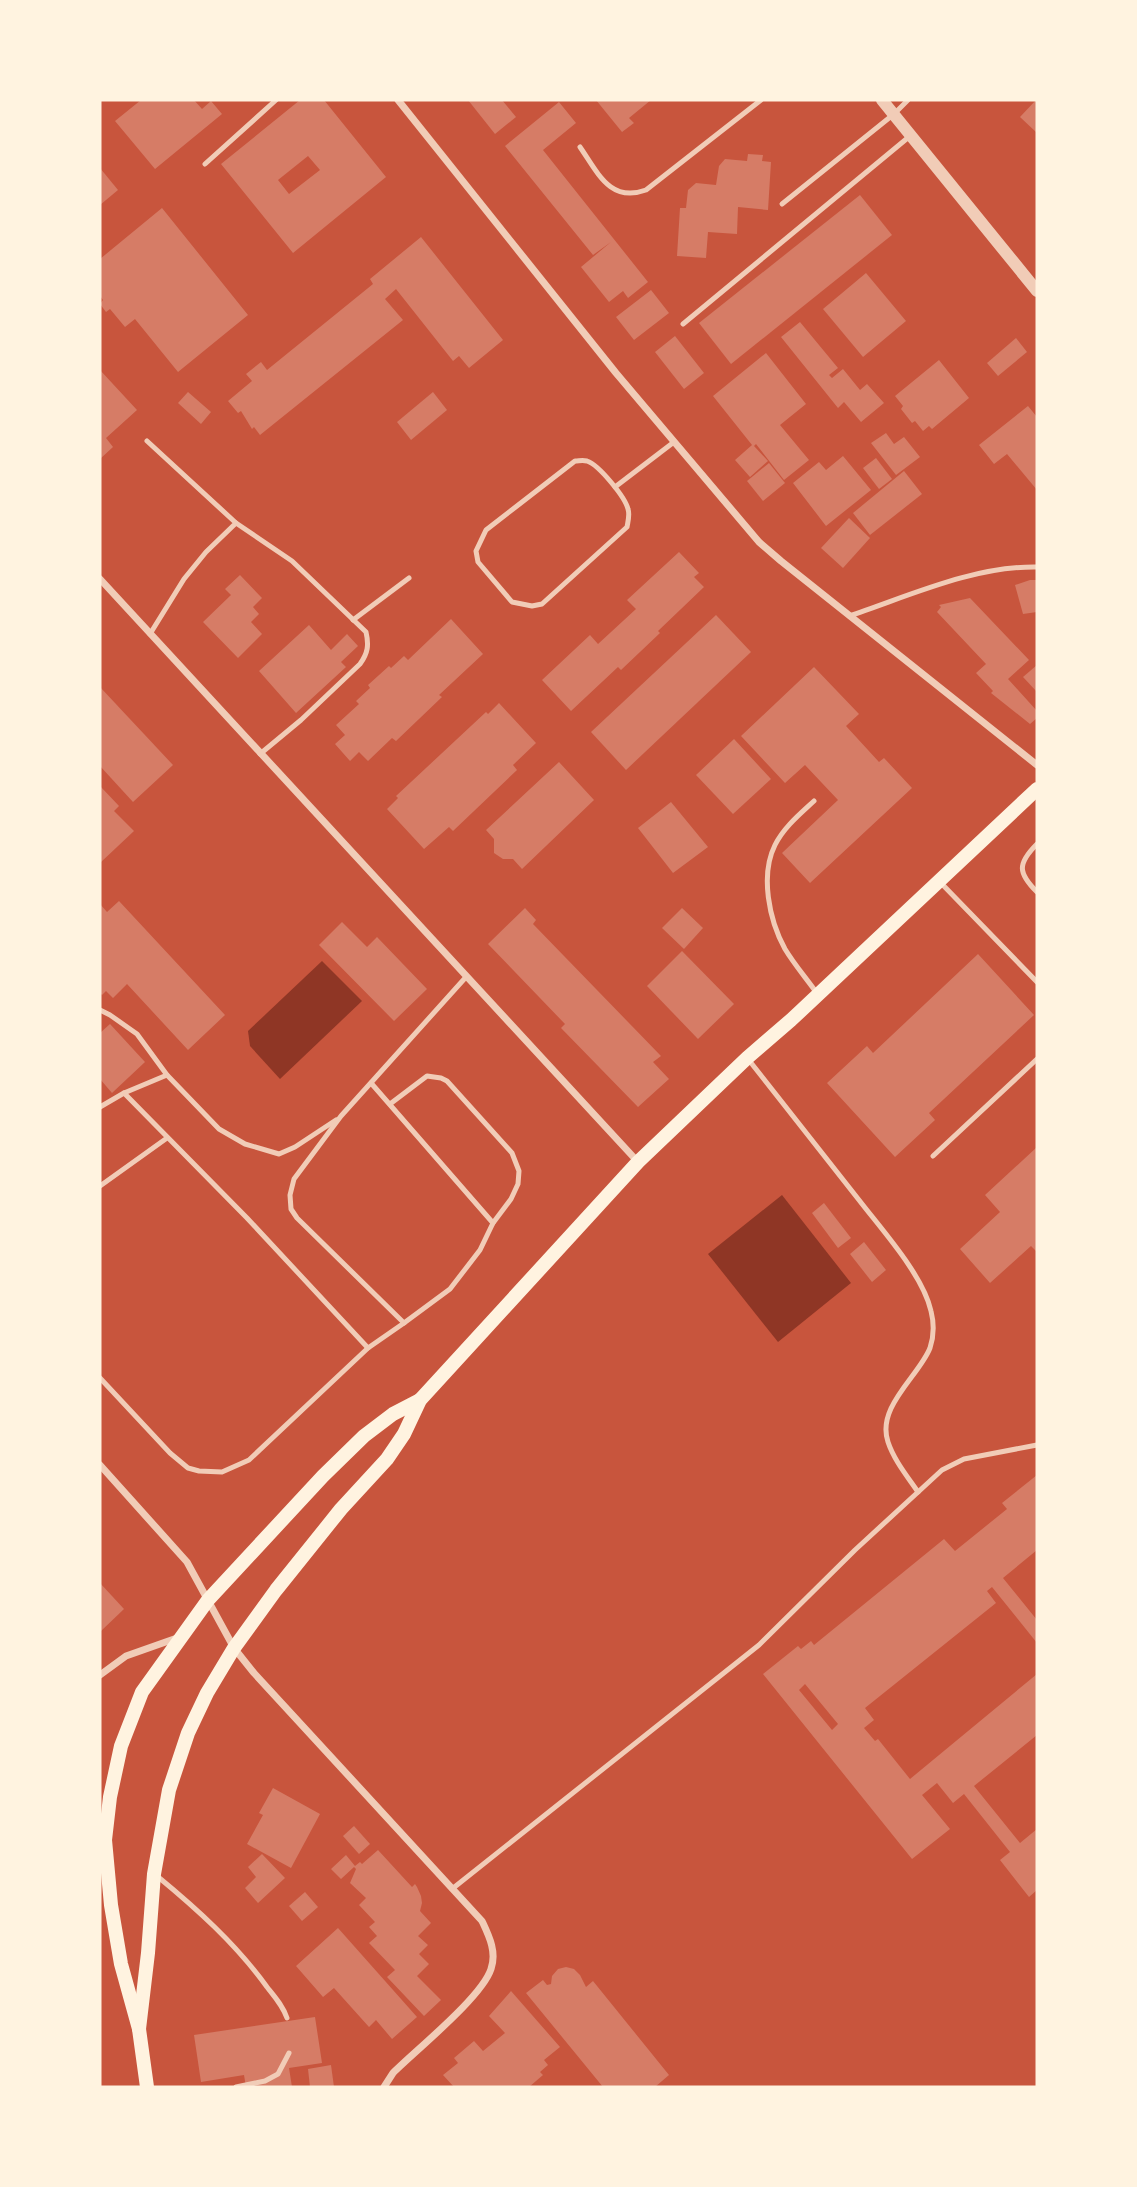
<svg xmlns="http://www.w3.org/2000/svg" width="1137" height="2187" font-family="Mulish,sans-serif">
  <rect width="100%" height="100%" fill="#c8553d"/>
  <g fill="#8f3625">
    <path d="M322 961 362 1001 280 1079 250 1046 248 1031Z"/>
    <path d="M782 1195 851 1283 778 1342 708 1254Z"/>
  </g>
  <g fill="#d67c66" fill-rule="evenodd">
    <path d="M141 100H188L189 101 194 100 202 109 211 101 222 114 155 169 115 121Z"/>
    <path d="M300 100H324L386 177 293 253 221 164ZM308 156 320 170 289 194 278 180Z"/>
    <path d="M468 100H502L516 117 495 134Z"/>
    <path d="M596 100H651L629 118 634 123 622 132Z"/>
    <path d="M1036 100H1037V133L1020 117Z"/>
    <path d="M559 102 576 123 543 150 648 282 628 298 623 291 609 302 581 267 611 242 593 255 505 146Z"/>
    <path d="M748 154 763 155 762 161 771 162 768 210 738 207 737 234 708 232 706 258 677 256 680 208H686L688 190 696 183 716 185 719 166 725 159 747 161Z"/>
    <path d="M100 168 118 190 100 205Z"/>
    <path d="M860 195 892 235 731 364 699 323Z"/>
    <path d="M162 208 248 315 178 372 135 319 125 327 110 309 106 312 100 304 103 300 100 296V259Z"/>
    <path d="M421 237 503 340 469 368 459 356 453 361 396 289 385 299 403 320 260 435 254 427 252 429 241 411 238 413 228 401 252 381 246 374 261 362 267 370 373 284 370 279Z"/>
    <path d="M866 273 906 321 863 357 823 309Z"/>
    <path d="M651 290 669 313 634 340 616 317Z"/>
    <path d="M800 322 838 368 829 375 832 378 843 369 860 390 867 384 884 403 861 422 844 402 838 408 781 337Z"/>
    <path d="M675 336 704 373 684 389 655 352Z"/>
    <path d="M1016 338 1027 352 998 376 987 363Z"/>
    <path d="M766 353 806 404 780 425 809 460 784 480 756 444 754 446 768 461 750 477 735 460 752 445 713 396Z"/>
    <path d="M939 360 969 398 932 429 929 426 923 431 915 421 912 423 901 409 903 406 895 396Z"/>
    <path d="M100 370 137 410 106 438 113 447 100 459Z"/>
    <path d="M188 392 211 412 201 424 178 403Z"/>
    <path d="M433 392 447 410 411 440 397 422Z"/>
    <path d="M1028 406 1037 417V490L1007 454 994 464 979 445Z"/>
    <path d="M886 433 894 444 904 437 920 457 896 475 871 443Z"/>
    <path d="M843 456 871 490 826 526 793 483 819 462 826 470Z"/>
    <path d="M876 458 892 479 879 489 863 468Z"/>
    <path d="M769 463 785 483 763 501 747 481Z"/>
    <path d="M904 471 922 494 870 535 853 513Z"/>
    <path d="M849 518 870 538 843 568 821 548Z"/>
    <path d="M679 552 699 573 694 577 704 587 658 631 660 633 621 670 618 667 571 711 542 680 590 635 598 644 636 609 627 600Z"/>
    <path d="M240 575 262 598 253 607 259 614 251 622 262 634 238 658 203 622 231 595 225 589Z"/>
    <path d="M1030 580H1037V612L1023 614 1015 585Z"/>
    <path d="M970 598 1029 660 1008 679 1037 711V718L1030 724 991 693 993 691 976 673 986 664 937 612 941 607 939 605Z"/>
    <path d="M716 615 751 652 626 770 591 732Z"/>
    <path d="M451 619 483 654 439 695 442 697 396 741 392 738 368 761 359 752 350 761 335 744 345 735 336 725 359 704 356 701 370 688 368 685 389 666 391 668 404 656 408 660Z"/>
    <path d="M309 625 331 650 347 634 358 646 341 662 346 667 296 713 259 671Z"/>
    <path d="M1037 665V692L1023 677Z"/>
    <path d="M814 667 859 714 846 726 879 762 884 758 912 788 810 883 782 853 838 800 805 765 785 783 741 736Z"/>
    <path d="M100 687 173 765 133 802 100 766Z"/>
    <path d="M499 703 536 743 513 765 517 770 453 831 449 827 424 849 387 809 398 798 396 796 486 712 488 714Z"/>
    <path d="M734 739 771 779 733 814 696 775Z"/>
    <path d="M559 762 594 800 522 869 513 859H503L494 853V839L486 830Z"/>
    <path d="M101 787 119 806 114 811 134 831 100 863Z"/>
    <path d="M671 802 708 847 673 873 638 828Z"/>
    <path d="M119 901 225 1015 188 1050 127 984 113 998 106 991 102 995 100 993V904L107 912Z"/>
    <path d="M525 908 536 920 533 924 661 1056 653 1062 669 1079 638 1107 561 1028 565 1024 488 944Z"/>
    <path d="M682 908 703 928 684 949 662 928Z"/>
    <path d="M342 922 367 947 377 937 427 989 394 1021 319 945Z"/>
    <path d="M682 951 734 1004 698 1039 647 986Z"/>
    <path d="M978 954 1034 1015 929 1113 935 1120 895 1157 827 1083 867 1046 873 1053Z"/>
    <path d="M110 1024 145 1062 112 1093 100 1079V1033Z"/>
    <path d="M1037 1147V1252L1031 1246 990 1283 960 1249 1000 1212 985 1195Z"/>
    <path d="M824 1203 851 1238 838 1248 812 1213Z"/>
    <path d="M864 1242 886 1270 872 1282 850 1254Z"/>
    <path d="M1037 1475V1550L1003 1578 1037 1620V1643L992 1587 987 1591 996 1603 865 1708 874 1720 864 1728 875 1741 878 1739 910 1779 1037 1674V1735L974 1786 1020 1843 1037 1829V1890L1029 1897 1000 1860 1010 1852 964 1794 953 1803 937 1783 922 1795 950 1829 912 1859 763 1674 798 1646 801 1649 811 1641 814 1645 944 1539 955 1551 1007 1509 1002 1503ZM805 1684 838 1724 832 1730 799 1690Z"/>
    <path d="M100 1583 124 1609 100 1632Z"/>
    <path d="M273 1788 320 1814 291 1868 247 1844 263 1815 259 1813Z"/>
    <path d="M354 1826 370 1844 359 1854 343 1836Z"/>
    <path d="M378 1850 412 1887 415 1884 417 1887 421 1896 422 1903 420 1911 431 1923 418 1936 428 1945 419 1954 429 1964 417 1976 441 2000 424 2016 387 1977 395 1970 369 1943 377 1936 369 1927 375 1922 359 1905 366 1898 350 1883 356 1869 354 1867 341 1879 331 1869 346 1855 355 1866 360 1862 362 1864Z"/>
    <path d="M262 1854 285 1878 258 1903 245 1888 256 1877 248 1867Z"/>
    <path d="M305 1892 318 1907 302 1921 289 1906Z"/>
    <path d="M338 1928 417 2017 392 2039 376 2020 369 2027 334 1988 323 1997 296 1966Z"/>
    <path d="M566 1967 574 1969 580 1975 586 1987 593 1981 669 2075 655 2087H603L526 1993 543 1980 547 1985 551 1984 552 1976 558 1969Z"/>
    <path d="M511 1991 560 2047 544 2060 548 2065 540 2072 543 2075 529 2087H454L443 2075 458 2063 454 2058 474 2041 483 2051 505 2033 489 2016Z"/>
    <path d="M315 2017 322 2063 289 2068 292 2087H246L244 2075 201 2082 194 2035Z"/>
    <path d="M331 2065 334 2087H310L308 2069Z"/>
  </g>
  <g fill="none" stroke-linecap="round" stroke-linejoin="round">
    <g stroke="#f1ccb7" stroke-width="5">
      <path d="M580 147C598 173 610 203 646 190L761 100"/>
      <path d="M205 164 276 100"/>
      <path d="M782 204 894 114 908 100"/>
      <path d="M683 324 910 136"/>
      <path d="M147 441 236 523 206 552 184 579 150 634"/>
      <path d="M575 461C579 461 582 460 587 461 599 465 625 497 628 509 630 515 628 521 627 527L542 604 532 606 512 602 478 562 476 551 486 530Z"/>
      <path d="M615 487 674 442"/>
      <path d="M236 523 292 561 366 632C369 645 368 653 360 664L301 720 260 754"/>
      <path d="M849 616C909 596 973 566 1037 567"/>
      <path d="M353 620 409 578"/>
      <path d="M814 801C800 814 784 827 775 845 760 875 769 920 785 949 794 964 806 978 816 992"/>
      <path d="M1037 844C1017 864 1018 873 1037 892"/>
      <path d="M939 881 1037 982"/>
      <path d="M100 1010 110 1015 137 1034 167 1075 219 1129 245 1144 279 1154 295 1147 336 1120"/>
      <path d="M748 1059C785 1106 822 1153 859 1200 882 1230 923 1275 931 1311 934 1323 934 1336 930 1348 919 1376 876 1407 888 1442 894 1460 907 1476 918 1492"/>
      <path d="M371 1083 493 1223"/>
      <path d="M124 1093 247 1218 368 1348"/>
      <path d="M390 1104 427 1076 441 1078 447 1081 512 1153 519 1171 518 1184 511 1199 493 1223 480 1250 450 1289 404 1323 297 1218 291 1209 290 1195 294 1179 341 1116 466 977"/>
      <path d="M100 1107 124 1093 167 1075"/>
      <path d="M933 1156 1037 1059"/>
      <path d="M100 1186 167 1138"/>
      <path d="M100 1378 170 1453 188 1468 199 1471 222 1472 249 1460 368 1348 404 1323"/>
      <path d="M157 1876C197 1909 236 1944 267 1987 275 1997 283 2006 287 2018"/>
      <path d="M452 1889 759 1645 855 1550 942 1470 964 1459 1037 1445"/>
      <path d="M236 2087 265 2081 278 2074 289 2053"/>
    </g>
    <g stroke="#f1ccb7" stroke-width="7">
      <path d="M398 100 616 373 759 542 781 561 1037 765"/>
      <path d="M100 579 638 1162"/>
      <path d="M100 1465 187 1562 234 1648 254 1673 482 1921C489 1936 497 1952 491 1969 482 1997 416 2050 393 2073L384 2087"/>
      <path d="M100 1675 126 1656 177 1638"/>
    </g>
    <path stroke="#f1ccb7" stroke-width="12" d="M882 100 1037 291"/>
    <g stroke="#fff3e0" stroke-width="14">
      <path d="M139 2029 148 1953 154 1874 169 1790 188 1733 207 1693 234 1648 276 1590 341 1509 387 1459 404 1434 420 1400 638 1162 747 1058 791 1020 1037 789"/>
      <path d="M147 2087 139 2029 121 1964 111 1905 105 1840 110 1797 121 1746 142 1692 208 1600 323 1476 364 1436 393 1414 420 1400"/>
    </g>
  </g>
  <rect width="1137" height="2187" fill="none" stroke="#fff3e0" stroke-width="203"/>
</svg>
